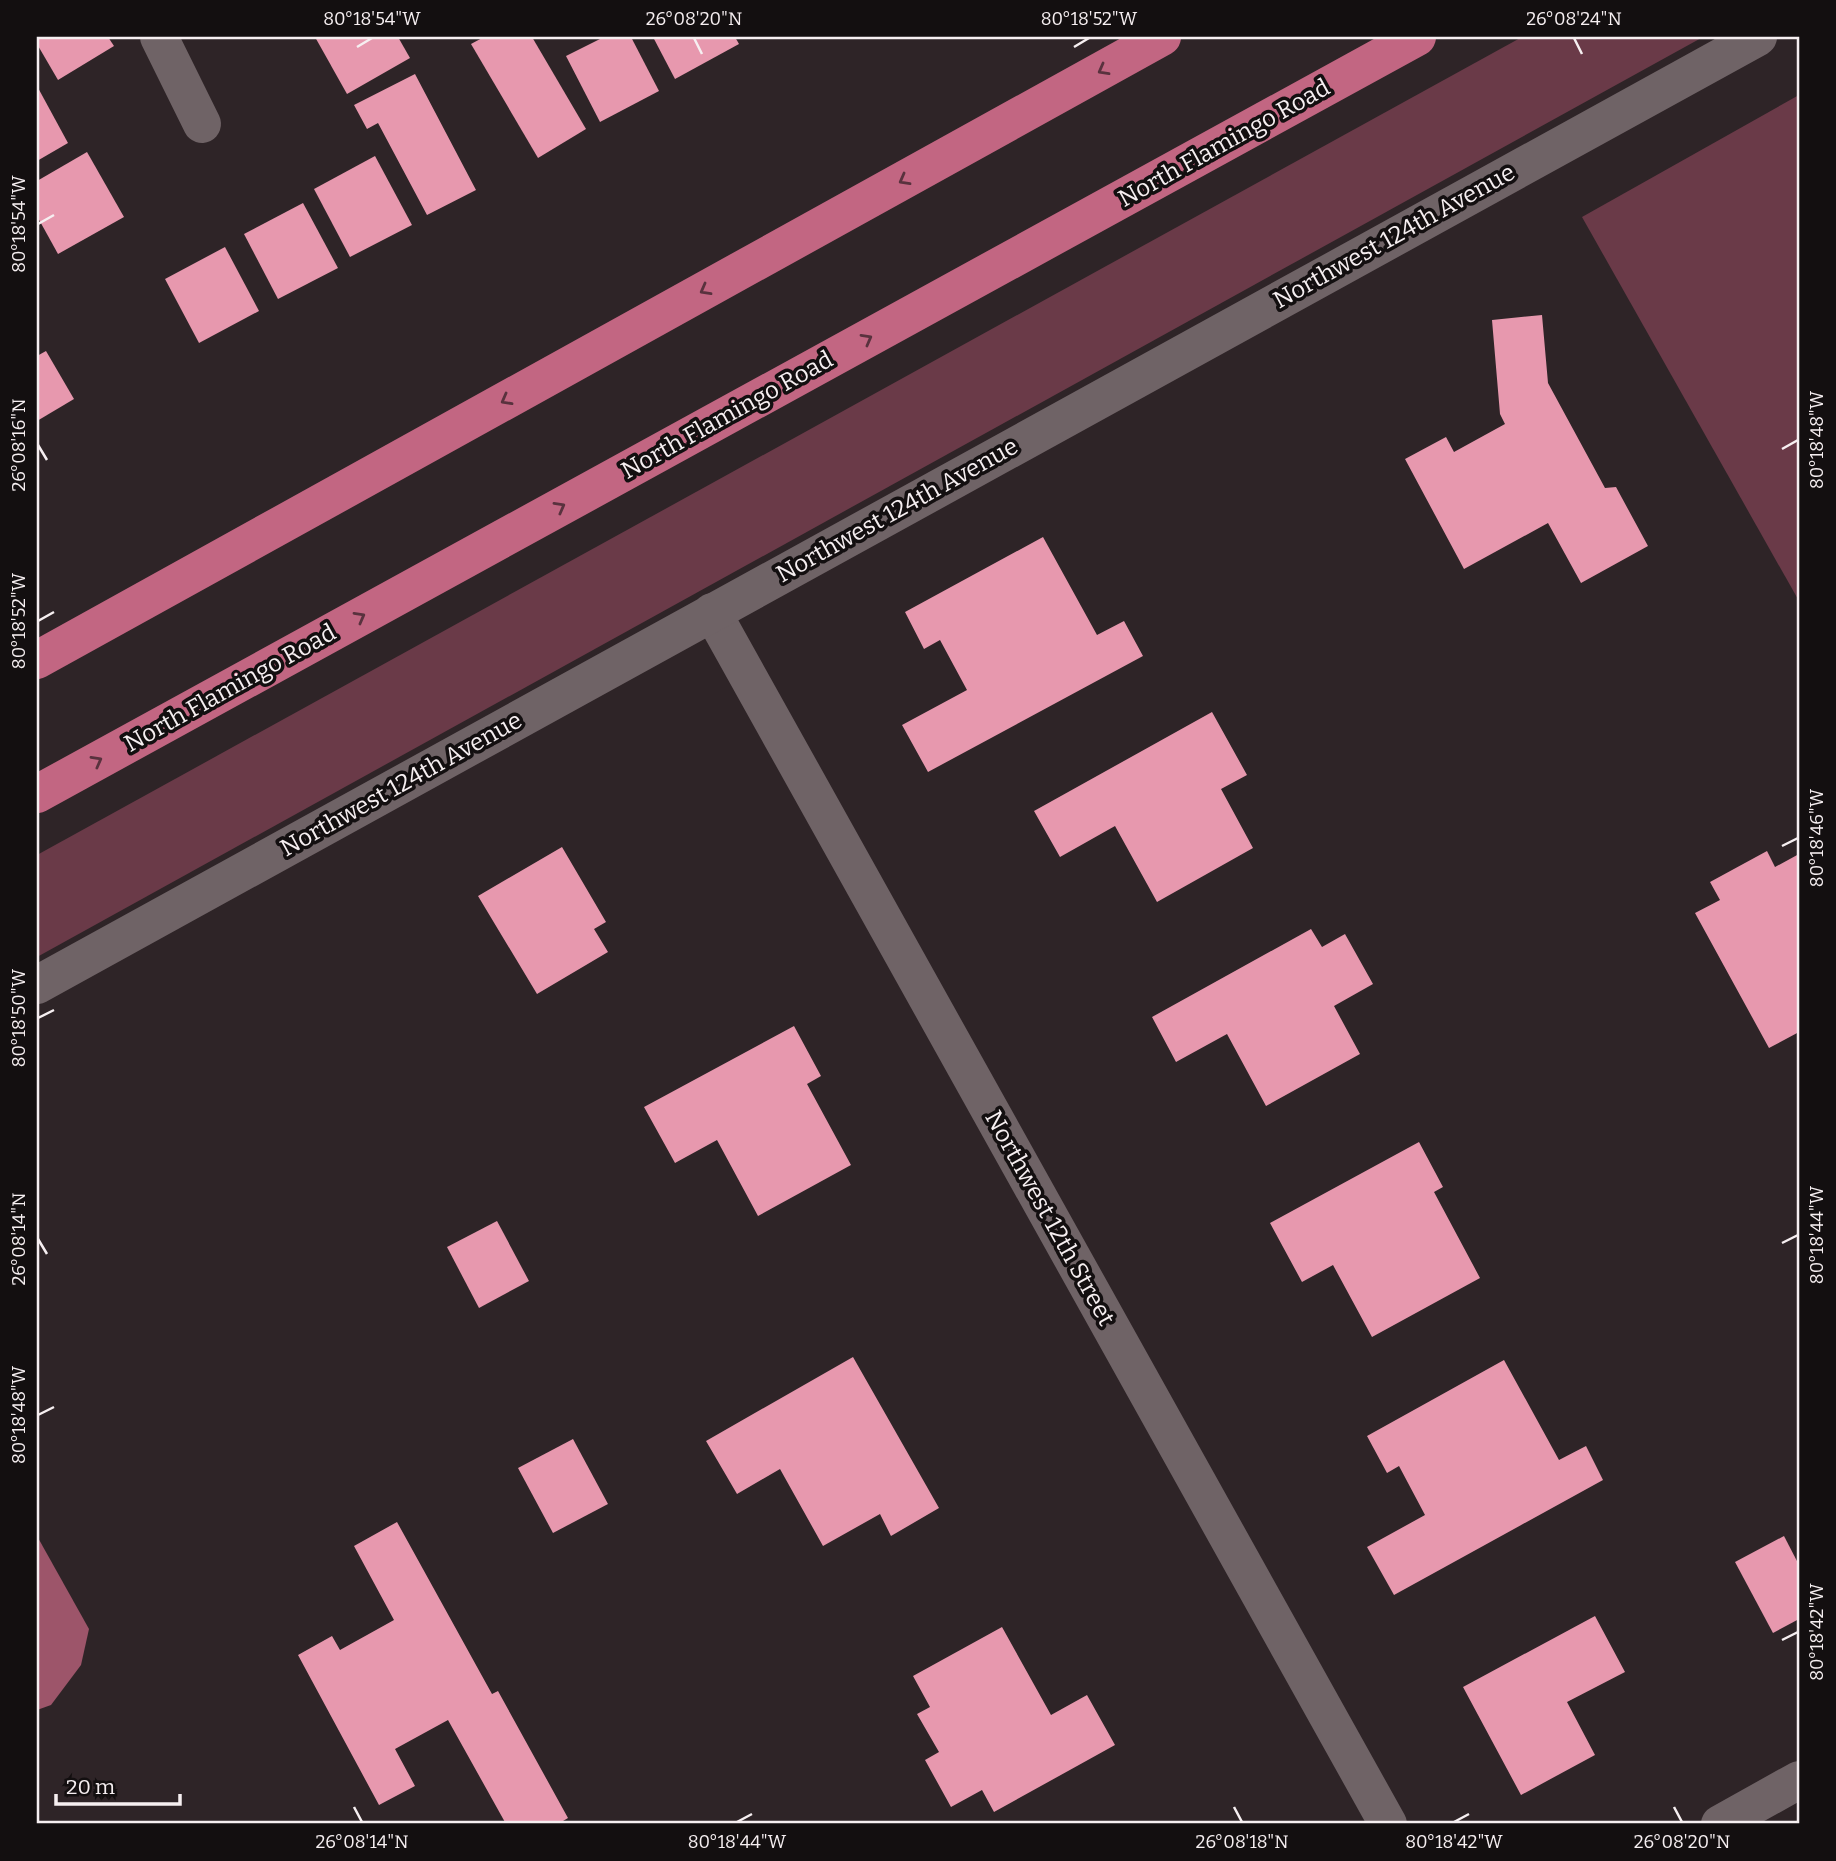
<svg xmlns="http://www.w3.org/2000/svg" width="1836" height="1861" font-family="Bitter,serif">
  <rect width="100%" height="100%" fill="#2e2427"/>
  <g fill="#6a3a48">
    <path d="M1522 37H1703L37 957V855Z"/>
    <path d="M1799 95V601L1582 217Z"/>
  </g>
  <path fill="#9d556a" d="M37 1536 89 1629 81 1665 51 1705 37 1710Z"/>
  <g fill="#e798ae">
    <path d="M37 37H108L114 46 58 80 37 44Z"/>
    <path d="M315 37H398L410 58 347 94Z"/>
    <path d="M484 37H532L586 129 538 158 471 44Z"/>
    <path d="M604 37H631L659 91 600 122 566 56Z"/>
    <path d="M653 37H735L739 44 675 79Z"/>
    <path d="M415 74 476 190 427 215 378 123 367 129 354 105Z"/>
    <path d="M37 86 68 143 37 161Z"/>
    <path d="M87 152 124 217 58 254 37 216V181Z"/>
    <path d="M375 156 412 225 350 257 314 189Z"/>
    <path d="M303 203 338 268 278 299 244 234Z"/>
    <path d="M225 247 259 311 199 343 165 279Z"/>
    <path d="M1542 315 1548 383 1605 488 1616 487 1648 546 1581 583 1548 523 1464 569 1405 459 1446 437 1454 452 1505 424 1500 414 1492 320Z"/>
    <path d="M46 351 74 399 37 421V356Z"/>
    <path d="M1043 537 1097 635 1124 621 1143 656 928 772 902 725 967 690 940 640 924 649 905 612Z"/>
    <path d="M1212 712 1247 775 1221 789 1253 848 1157 902 1115 826 1060 857 1034 811Z"/>
    <path d="M562 847 606 922 594 929 608 952 537 994 478 896Z"/>
    <path d="M1767 851 1775 867 1799 854V1032L1769 1048 1695 913 1720 900 1710 882Z"/>
    <path d="M1311 929 1322 947 1345 934 1373 984 1334 1006 1360 1054 1266 1106 1227 1034 1176 1062 1152 1017Z"/>
    <path d="M794 1026 821 1076 807 1084 851 1165 758 1216 717 1140 675 1163 644 1107Z"/>
    <path d="M1419 1142 1443 1187 1434 1192 1480 1278 1372 1337 1333 1265 1302 1282 1270 1223Z"/>
    <path d="M497 1221 529 1281 479 1308 447 1247Z"/>
    <path d="M853 1357 939 1508 891 1536 880 1514 823 1546 780 1469 737 1494 706 1441Z"/>
    <path d="M1504 1360 1559 1460 1586 1446 1603 1480 1394 1595 1367 1547 1425 1515 1399 1466 1387 1473 1367 1436Z"/>
    <path d="M573 1439 608 1504 553 1533 518 1468Z"/>
    <path d="M397 1522 492 1694 498 1691 568 1818 558 1824H506L448 1720 395 1749 415 1786 379 1805 298 1655 332 1636 340 1650 394 1620 354 1546Z"/>
    <path d="M1784 1536 1799 1565V1619L1773 1633 1735 1562Z"/>
    <path d="M1595 1616 1625 1672 1567 1702 1595 1755 1521 1795 1463 1687Z"/>
    <path d="M1002 1627 1051 1715 1087 1695 1115 1745 994 1812 982 1790 951 1807 925 1760 939 1752 917 1714 930 1707 913 1676Z"/>
  </g>
  <g fill="none" stroke-linecap="round" stroke-linejoin="round">
    <g stroke="#6f6366" stroke-width="38">
      <path d="M159 37 202 124"/>
      <path d="M712 612 1388 1824"/>
      <path d="M37 985 1758 37"/>
      <path d="M1720 1824 1799 1780"/>
    </g>
    <g stroke="#c26682" stroke-width="38">
      <path d="M37 660 1162 37"/>
      <path d="M37 794 1417 37"/>
    </g>
  </g>
  <defs><path id="oneway-chevron" d="M-2-3.5L2.5 0L-2 3.5" fill="none" stroke-width="1.6" stroke-linecap="round" stroke-linejoin="round" transform="scale(1.75)"/></defs>
  <g stroke="#59323e">
    <use href="#oneway-chevron" transform="translate(1103 70) rotate(151)"/>
    <use href="#oneway-chevron" transform="translate(904 180) rotate(151)"/>
    <use href="#oneway-chevron" transform="translate(705 290) rotate(151)"/>
    <use href="#oneway-chevron" transform="translate(867 339) rotate(-29)"/>
    <use href="#oneway-chevron" transform="translate(506 400) rotate(151)"/>
    <use href="#oneway-chevron" transform="translate(560 507) rotate(-29)"/>
    <use href="#oneway-chevron" transform="translate(360 617) rotate(-29)"/>
    <use href="#oneway-chevron" transform="translate(97 761) rotate(-29)"/>
  </g>
  <path fill="none" stroke="#f6eff1" stroke-width="2.5" d="M694 38 702 54M1574 38 1582 54M357 47 372 38M1074 47 1089 38M38 224 54 215M38 445 47 460M1782 449 1798 440M38 621 54 612M1782 846 1798 838M38 1018 54 1010M38 1239 47 1254M1782 1243 1798 1235M38 1415 54 1407M1782 1640 1798 1632M354 1807 362 1822M1234 1807 1242 1822M1674 1807 1682 1822M737 1822 752 1814M1454 1822 1469 1814"/>
  <g text-anchor="middle" stroke-width="7" stroke-linejoin="round" paint-order="stroke">
    <g font-size="24" fill="#f6eff1" stroke="#130f10">
      <text transform="translate(1224 143) rotate(-29)" y="8">North Flamingo Road</text>
      <text transform="translate(1394 236) rotate(-29)" y="8">Northwest 124th Avenue</text>
      <text transform="translate(727 415) rotate(-29)" y="8">North Flamingo Road</text>
      <text transform="translate(897 510) rotate(-29)" y="8">Northwest 124th Avenue</text>
      <text transform="translate(230 688) rotate(-29)" y="8">North Flamingo Road</text>
      <text transform="translate(401 784) rotate(-29)" y="8">Northwest 124th Avenue</text>
      <text transform="translate(1050 1218) rotate(61)" y="8">Northwest 12th Street</text>
    </g>
  </g>
  <rect width="1836" height="1861" fill="none" stroke="#130f10" stroke-width="77"/>
  <path d="M56 1794v10h124v-10" fill="none" stroke="#f6eff1" stroke-width="3.5"/>
  <text x="66" y="1794" font-size="21" fill="#f6eff1" stroke="#130f10" stroke-width="5" paint-order="stroke">20 m</text>
  <rect x="38" y="38" width="1760" height="1784" fill="none" stroke="#f6eff1" stroke-width="2.5"/>
  <g font-size="18" text-anchor="middle" fill="#f6eff1">
    <text x="372" y="25">80°18'54"W</text>
    <text x="694" y="25">26°08'20"N</text>
    <text x="1089" y="25">80°18'52"W</text>
    <text x="1574" y="25">26°08'24"N</text>
    <text transform="translate(19 224) rotate(-90)" y="6">80°18'54"W</text>
    <text transform="translate(1817 440) rotate(-90)" y="6">80°18'48"W</text>
    <text transform="translate(19 445) rotate(-90)" y="6">26°08'16"N</text>
    <text transform="translate(19 621) rotate(-90)" y="6">80°18'52"W</text>
    <text transform="translate(1817 838) rotate(-90)" y="6">80°18'46"W</text>
    <text transform="translate(19 1018) rotate(-90)" y="6">80°18'50"W</text>
    <text transform="translate(1817 1235) rotate(-90)" y="6">80°18'44"W</text>
    <text transform="translate(19 1239) rotate(-90)" y="6">26°08'14"N</text>
    <text transform="translate(19 1415) rotate(-90)" y="6">80°18'48"W</text>
    <text transform="translate(1817 1632) rotate(-90)" y="6">80°18'42"W</text>
    <text x="362" y="1848">26°08'14"N</text>
    <text x="737" y="1848">80°18'44"W</text>
    <text x="1242" y="1848">26°08'18"N</text>
    <text x="1454" y="1848">80°18'42"W</text>
    <text x="1682" y="1848">26°08'20"N</text>
  </g>
</svg>
